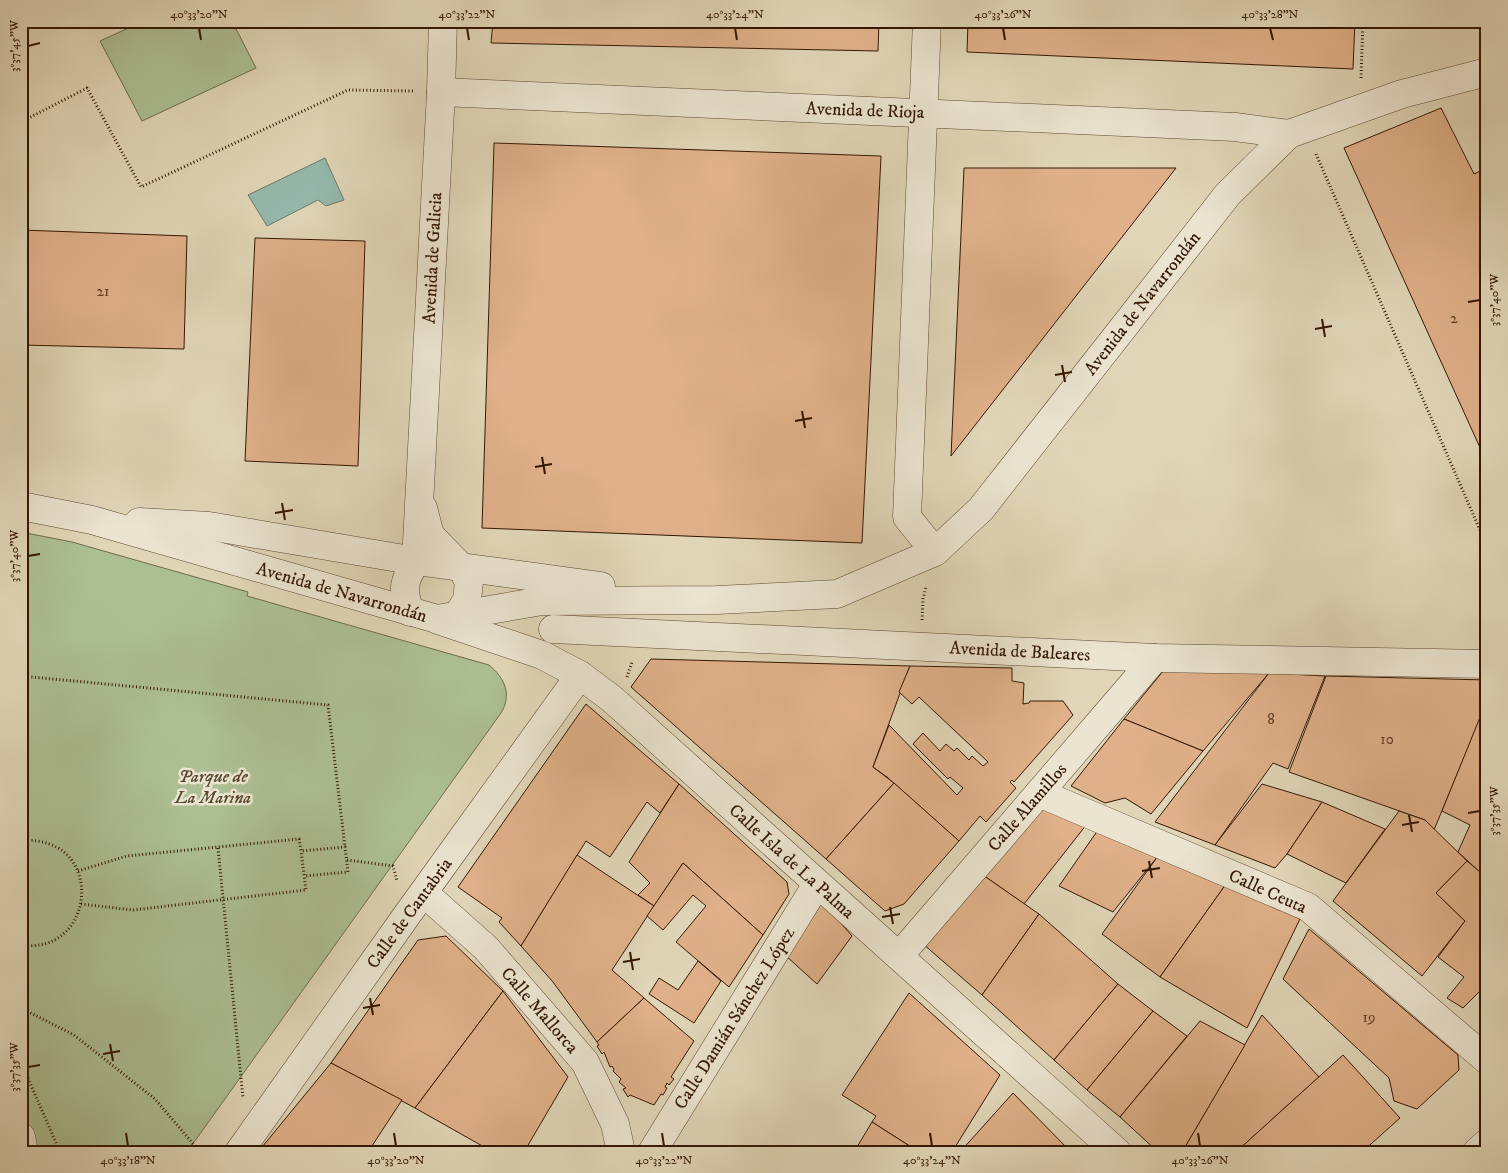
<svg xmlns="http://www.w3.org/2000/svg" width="1508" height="1173" font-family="'IM FELL DW Pica',serif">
  <rect width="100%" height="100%" fill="#e0d6b7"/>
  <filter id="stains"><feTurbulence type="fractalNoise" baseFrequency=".004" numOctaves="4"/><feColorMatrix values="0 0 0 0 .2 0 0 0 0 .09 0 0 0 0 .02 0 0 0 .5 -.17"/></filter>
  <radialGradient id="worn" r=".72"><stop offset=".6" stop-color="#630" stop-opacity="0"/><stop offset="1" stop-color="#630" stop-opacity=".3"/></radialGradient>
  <g fill="#acbf93" stroke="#706b4b">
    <path d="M144 21H232L256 68 142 121 100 41Z"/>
    <path d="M21 532 72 542 248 592 247 596 489 665C505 678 512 695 501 713L187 1152H21Z"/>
  </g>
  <path fill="#94b9ad" stroke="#6e7869" d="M325 158 344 200 326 206 318 200 267 226 248 195Z"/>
  <g fill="#dfb089" stroke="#341703">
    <path d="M493 21H879L878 51 491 43Z"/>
    <path d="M968 21H1355L1353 69 967 52Z"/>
    <path d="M1441 108 1474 174 1487 168V463L1344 148Z"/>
    <path d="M494 143 881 156 862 543 482 528Z"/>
    <path d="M964 168H1176L951 456Z"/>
    <path d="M21 230 187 236 184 349 21 345Z"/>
    <path d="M255 238 365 241 358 466 245 461Z"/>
    <path d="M651 659 910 666 873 767 894 783 826 859 631 687Z"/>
    <path d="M1168 665 1269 673 1203 751 1124 719Z"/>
    <path d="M910 666 1012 668V681L1024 683 1023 704 1029 703 1030 701H1063L1073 715 1014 782 1012 780 1010 782 1016 788 986 822 980 816 959 841 887 777 873 767 889 725 957 795 963 788 950 777 948 779 913 744 923 733 940 751 946 744 954 751 957 748 969 760 972 756 983 766 988 762 919 697 912 704 899 692Z"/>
    <path d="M1269 673 1325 676 1288 769 1273 763 1215 845 1155 822Z"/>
    <path d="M1326 676 1487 680V702L1434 830 1425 820 1289 772Z"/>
    <path d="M586 704 679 784 660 813 647 802 610 857 586 841 521 946 499 922 502 918 458 887Z"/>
    <path d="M1485 705 1487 706V860L1482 874 1458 852 1470 825 1442 811Z"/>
    <path d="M1124 719 1203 751 1151 814 1125 798 1105 803 1071 786Z"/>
    <path d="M894 783 959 841 904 904 885 911 826 859Z"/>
    <path d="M679 784 787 882 789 894 763 935 683 863 654 906 638 895 650 883 629 862Z"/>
    <path d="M1262 784 1322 802 1287 854 1275 868 1215 845Z"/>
    <path d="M1322 802 1385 829 1346 883 1287 854Z"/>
    <path d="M1041 804 1087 824 1024 904 980 873Z"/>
    <path d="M1399 811 1425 820 1467 861 1436 893 1465 921 1422 976 1333 901Z"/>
    <path d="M1098 830 1158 856 1113 912 1059 886Z"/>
    <path d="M577 855 654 906 612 970 644 998 597 1042 553 982 521 946Z"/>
    <path d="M1158 856 1226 884 1160 977 1102 934Z"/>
    <path d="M1467 861 1487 878V994L1480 991 1463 1008 1447 998 1464 977 1438 957 1465 921 1436 893Z"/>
    <path d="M683 863 763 935 729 987 676 942 706 906 693 895 663 930 647 916Z"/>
    <path d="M980 873 1039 914 982 995 915 937Z"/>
    <path d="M1226 884 1300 919 1247 1028 1160 977Z"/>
    <path d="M821 900 852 936 817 984 785 955Z"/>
    <path d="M1039 914 1118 984 1054 1060 982 995Z"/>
    <path d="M1309 929 1458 1055 1459 1070 1417 1109 1394 1101 1389 1078 1283 979Z"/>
    <path d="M446 936 503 991 415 1108 331 1063 418 940Z"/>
    <path d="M698 961 721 981 694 1023 649 994 659 978 678 990Z"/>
    <path d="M1118 984 1153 1011 1087 1090 1054 1060Z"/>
    <path d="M503 991 568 1077 524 1152H493L415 1108Z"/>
    <path d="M909 993 1000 1075 952 1152H919L872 1122 876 1116 842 1095Z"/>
    <path d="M644 998 694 1041 671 1077 674 1079 669 1085 667 1083 665 1087 667 1088 663 1095 661 1094 654 1105 630 1095 628 1097 623 1089 626 1088 619 1082 621 1079 613 1071 614 1069 612 1066 610 1067 604 1052 602 1054 597 1046 599 1045 597 1042Z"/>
    <path d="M1153 1011 1187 1036 1120 1117 1087 1090Z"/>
    <path d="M1262 1015 1319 1077 1236 1152H1182Z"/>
    <path d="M1200 1021 1245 1045 1182 1152H1158L1120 1117Z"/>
    <path d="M1343 1055 1400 1118 1362 1152H1236Z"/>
    <path d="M331 1063 402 1100 368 1152H258Z"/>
    <path d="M1013 1093 1071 1152H960Z"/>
    <path d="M872 1122 919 1152H854Z"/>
  </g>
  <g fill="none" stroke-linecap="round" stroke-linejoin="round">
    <defs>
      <g id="minor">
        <path d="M927 21 907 517 935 552"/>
        <path d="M441 92 1235 127 1289 134"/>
        <path d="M21 506 92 520 437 619 542 601 717 600 837 594 935 552 981 509 1228 194 1289 134 1402 94 1487 72"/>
        <path d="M423 508 430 535 461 567 469 582 467 600 457 616"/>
        <path d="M139 522 209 526 416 561 601 586"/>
        <path d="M410 612C402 589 403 582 416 561L441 92 443 21"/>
        <path d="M438 620 542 655 580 675 612 699 1117 1152"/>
        <path d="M553 629 1155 658 1487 664"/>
        <path d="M1039 793 1308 907 1487 1060"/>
        <path d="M424 893 486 948 585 1062 615 1124 621 1152"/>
        <path d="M899 956 1155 658"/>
        <path d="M21 1137 24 1152"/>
        <path d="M239 1152 407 915 580 675"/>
        <path d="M652 1152 817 884"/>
        <path d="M1477 1152 1487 1143"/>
      </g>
    </defs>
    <use href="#minor" stroke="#5f4730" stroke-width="29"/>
    <g stroke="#341703" stroke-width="3" stroke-dasharray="1 2.5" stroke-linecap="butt">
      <path d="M1361 78 1363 21"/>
      <path d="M21 122 87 88 141 187 348 90 413 91"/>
      <path d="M1316 154 1487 546"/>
      <path d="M922 620 923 599 926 587"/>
      <path d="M21 676 328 705 345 847"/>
      <path d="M627 677 632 662"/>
      <path d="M21 841C26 841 32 840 37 841 105 850 92 955 21 945"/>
      <path d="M218 848 243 1098"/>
      <path d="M347 860 393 866 397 881"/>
      <path d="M78 871 127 856 299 839 301 851 345 847 348 872 304 876"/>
      <path d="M81 904 133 910 306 890 301 851"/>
      <path d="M21 1008 74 1035 155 1099 200 1152"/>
      <path d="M21 1062 60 1152"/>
    </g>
    <use href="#minor" stroke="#ebe4d0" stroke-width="28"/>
  </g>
  <path fill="none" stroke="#341703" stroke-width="2" d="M199 28 201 40M467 28 469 40M735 28 737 40M1003 28 1005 40M1270 28 1273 40M28 46 40 43M1468 302 1480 300M1322 319 1325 337M1315 329 1332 326M1062 365 1065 382M1055 375 1072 372M802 411 805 428M795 421 812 418M542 457 545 474M535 467 552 464M282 503 285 520M275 513 293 510M28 556 40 554M1468 813 1480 811M1409 815 1412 832M1402 825 1419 822M1149 861 1152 878M1142 871 1160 868M890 907 893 924M882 917 900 914M630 952 633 970M623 962 640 959M370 998 373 1015M363 1008 380 1005M110 1044 113 1061M103 1054 120 1051M28 1067 40 1065M126 1133 128 1146M394 1133 396 1146M662 1133 664 1146M930 1133 932 1146M1198 1133 1200 1146"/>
  <g text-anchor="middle" stroke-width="5" stroke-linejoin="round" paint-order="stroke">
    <g font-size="15" fill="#5f3d24">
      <text x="103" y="296">21</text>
      <text x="1454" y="323">2</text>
      <text x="1271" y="724">8</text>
      <text x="1387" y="744">10</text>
      <text x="1369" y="1022">19</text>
    </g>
    <g font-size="18" fill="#341703" stroke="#ebe4d0">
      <text transform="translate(865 110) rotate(2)" y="6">Avenida de Rioja</text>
      <text transform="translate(432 258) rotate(-87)" y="6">Avenida de Galicia</text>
      <text transform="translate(1142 303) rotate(-52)" y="6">Avenida de Navarrondán</text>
      <text transform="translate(342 592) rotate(16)" y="6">Avenida de Navarrondán</text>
      <text transform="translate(1020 651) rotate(3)" y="6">Avenida de Baleares</text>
      <text transform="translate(1027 807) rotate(-49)" y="6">Calle Alamillos</text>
      <text transform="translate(792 861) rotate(42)" y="6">Calle Isla de La Palma</text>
      <text transform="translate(1268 891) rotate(24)" y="6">Calle Ceuta</text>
      <text transform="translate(409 913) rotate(-54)" y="6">Calle de Cantabria</text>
      <text transform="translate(540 1010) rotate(49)" y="6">Calle Mallorca</text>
      <text transform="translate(734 1018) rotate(-58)" y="6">Calle Damián Sánchez López</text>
    </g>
    <g font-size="18" font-style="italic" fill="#58492e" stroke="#ebe4d0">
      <text x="213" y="782">Parque de<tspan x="213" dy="21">La Marina</tspan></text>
    </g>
  </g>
  <rect width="1508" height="1173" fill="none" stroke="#e0d6b7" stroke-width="55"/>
  <rect x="28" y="28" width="1452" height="1118" fill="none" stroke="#341703" stroke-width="2"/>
  <g font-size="12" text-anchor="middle" fill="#341703">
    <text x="199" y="18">40°33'20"N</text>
    <text x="467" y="18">40°33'22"N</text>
    <text x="735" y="18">40°33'24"N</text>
    <text x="1003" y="18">40°33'26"N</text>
    <text x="1270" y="18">40°33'28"N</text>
    <text transform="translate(14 46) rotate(-90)" y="4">3°37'45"W</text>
    <text transform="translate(1494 300) rotate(-90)" y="4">3°37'40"W</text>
    <text transform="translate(14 556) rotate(-90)" y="4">3°37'40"W</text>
    <text transform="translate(1494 811) rotate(-90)" y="4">3°37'35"W</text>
    <text transform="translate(14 1067) rotate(-90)" y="4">3°37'35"W</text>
    <text x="128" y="1164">40°33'18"N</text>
    <text x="396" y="1164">40°33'20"N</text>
    <text x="664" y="1164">40°33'22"N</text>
    <text x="932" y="1164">40°33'24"N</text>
    <text x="1200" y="1164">40°33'26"N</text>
  </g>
  <rect width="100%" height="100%" filter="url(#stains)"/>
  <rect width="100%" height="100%" fill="url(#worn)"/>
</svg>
